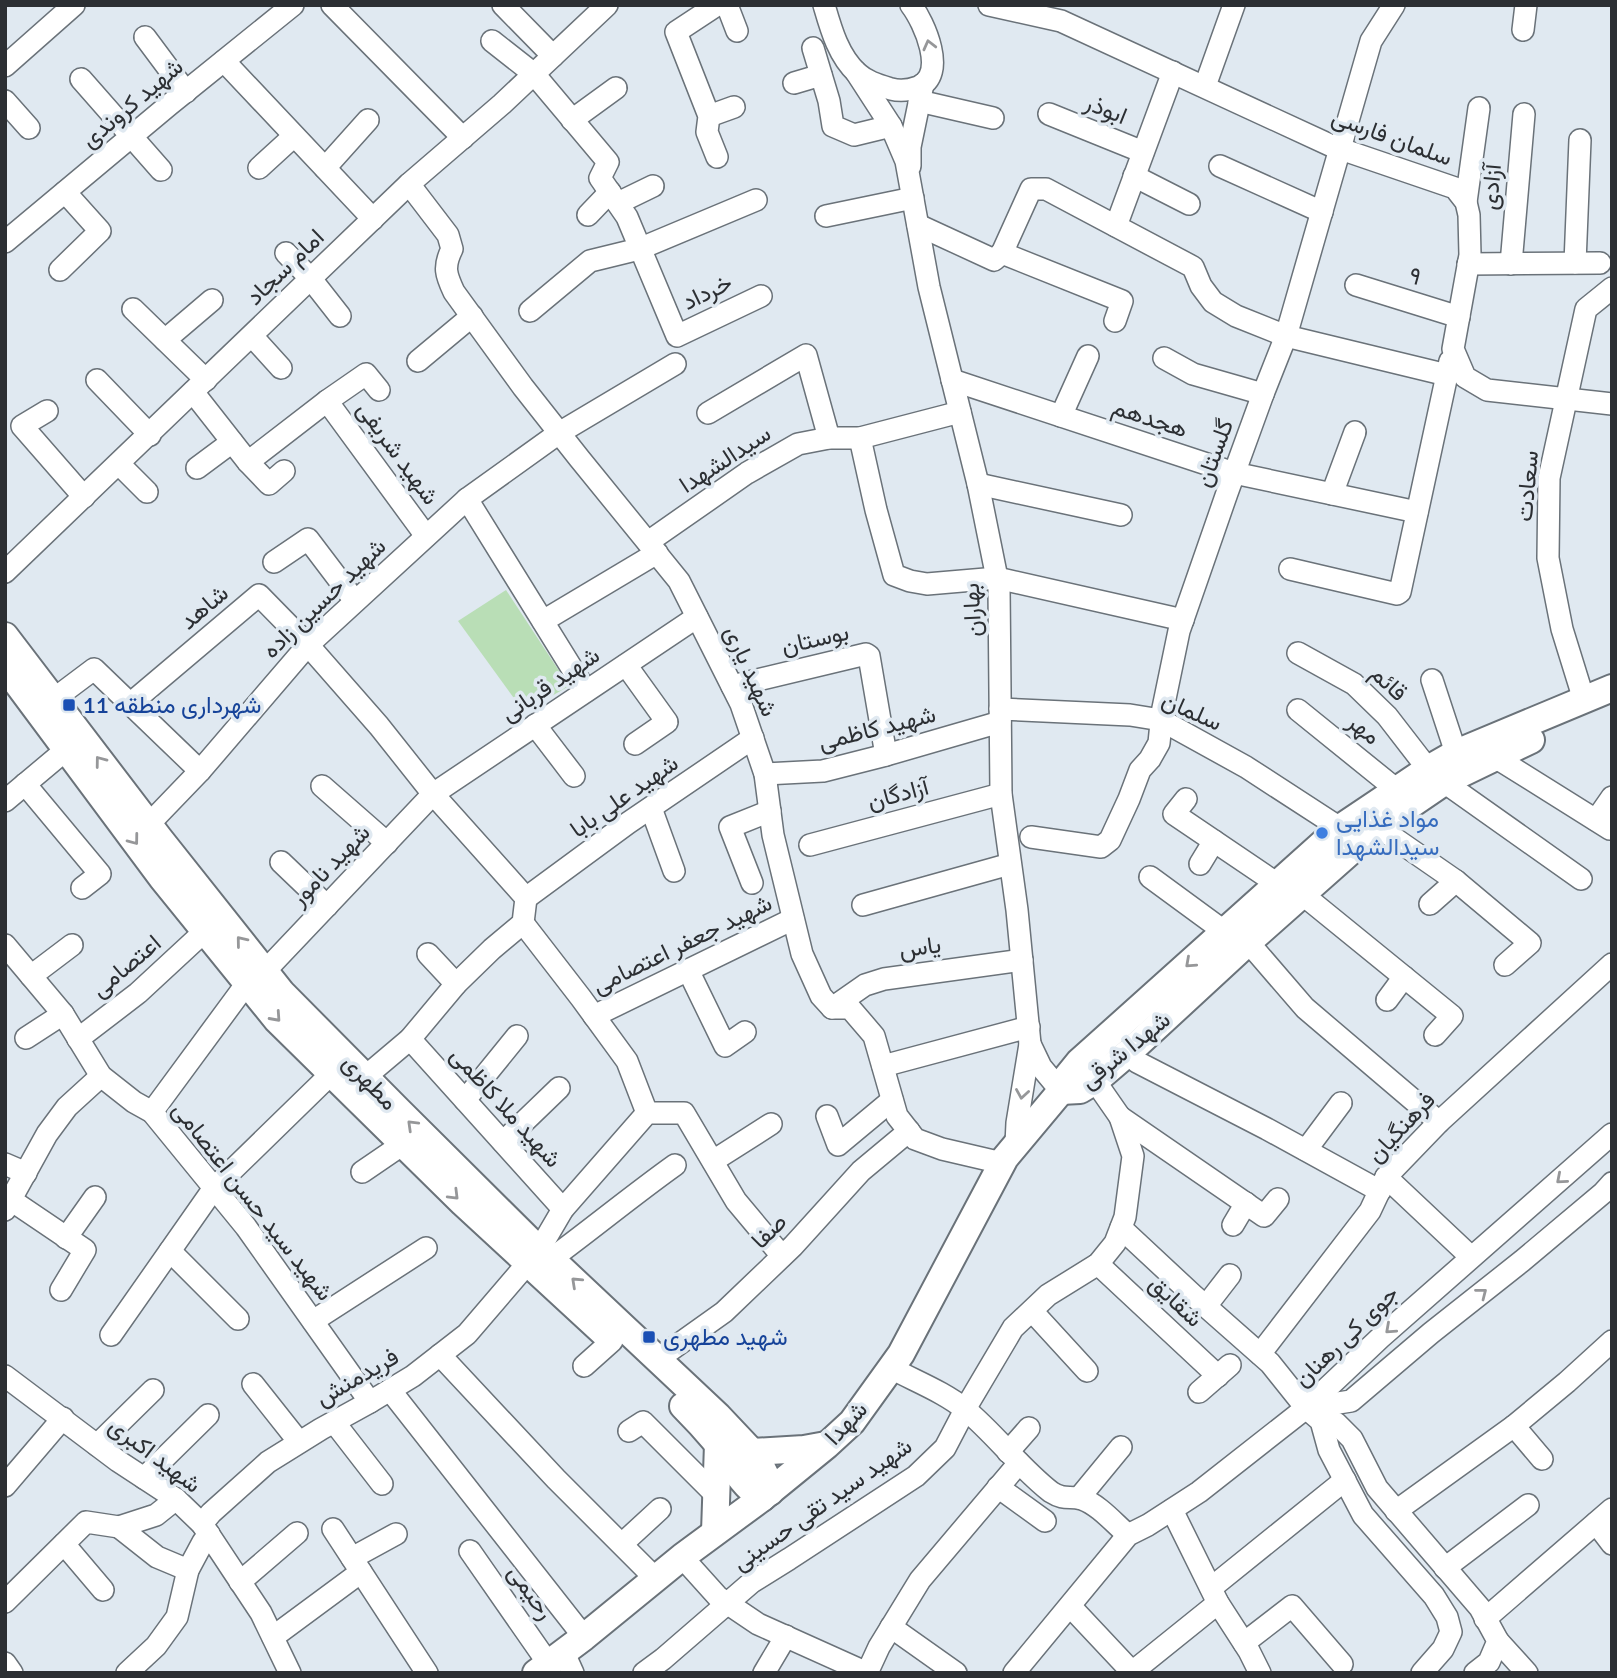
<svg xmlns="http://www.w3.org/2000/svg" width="1617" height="1678" font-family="Signika,Vazirmatn,sans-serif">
  <rect width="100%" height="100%" fill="#e0e9f1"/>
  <path fill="#b9deb6" d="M506 590 569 686 524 712 458 621Z"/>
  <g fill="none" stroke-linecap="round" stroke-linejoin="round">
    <defs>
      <g id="minor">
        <path d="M332 5 463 138"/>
        <path d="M503 5 553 56"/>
        <path d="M727 5 737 31"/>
        <path d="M824 5C831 29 838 55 857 73 867 82 878 85 891 89 899 91 910 90 918 87 948 75 924 22 911 5"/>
        <path d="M989 5 1061 21 1332 146 1455 188 1466 202 1469 215 1470 255 1453 349 1465 377 1487 390 1612 404"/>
        <path d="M1523 30 1526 5"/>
        <path d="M145 37 186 92"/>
        <path d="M492 41 534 74 608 162 600 178 627 217 677 336 761 296"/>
        <path d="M813 48 829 101 833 126 854 135 891 126"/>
        <path d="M224 61 373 219"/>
        <path d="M5 66 74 5"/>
        <path d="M856 72 891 126 906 161 929 287 978 484 999 588 1001 794 1017 910 1030 1044 1017 1123 1016 1144"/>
        <path d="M81 79 161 170"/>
        <path d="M794 83 821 75"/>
        <path d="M1205 86 1234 5"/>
        <path d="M5 101 29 128"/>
        <path d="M919 101 993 118"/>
        <path d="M1049 114 1143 152"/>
        <path d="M709 116 734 107"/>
        <path d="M572 120 616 88"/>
        <path d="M717 157 707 132 709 116 676 32 717 5"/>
        <path d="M910 166V147L923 84"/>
        <path d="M1220 166 1322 212"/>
        <path d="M259 168 294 136"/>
        <path d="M325 168 368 120"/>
        <path d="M1134 176 1189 204"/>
        <path d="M409 184 448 235 452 249C443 267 446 275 454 292L523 387 579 458 679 581 741 704 765 774 773 835 802 954 821 996 832 1008H850L874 1036 897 1116 915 1139 942 1149 1002 1163"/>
        <path d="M1466 202 1479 108"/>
        <path d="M618 203 653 186"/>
        <path d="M588 215 610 192"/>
        <path d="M826 216 913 198"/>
        <path d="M918 225 994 260 1002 253 1031 189H1046L1193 267 1201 286 1213 302 1236 316 1286 336 1447 375"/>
        <path d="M1116 226 1173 72"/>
        <path d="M5 242 169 105 293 5"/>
        <path d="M286 253 311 279 340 316"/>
        <path d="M1002 253 1122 301 1115 321"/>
        <path d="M1575 263 1580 140"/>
        <path d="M1468 264 1600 263"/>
        <path d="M1511 264 1524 114"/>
        <path d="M60 270 100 231 65 192"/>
        <path d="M1356 285 1459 317"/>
        <path d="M133 309 206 380"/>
        <path d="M530 311 590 261 639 249 756 200"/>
        <path d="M252 336 281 368"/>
        <path d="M165 340 212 300"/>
        <path d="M1164 358 1193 374 1263 394"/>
        <path d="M418 361 472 316"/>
        <path d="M97 380 150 435"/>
        <path d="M952 380 1234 473 1417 512"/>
        <path d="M193 392 248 462 269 484 284 471"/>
        <path d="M327 401 426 536"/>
        <path d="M47 411 22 426 84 497"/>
        <path d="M708 413 806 355 829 438"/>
        <path d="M1061 416 1088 356"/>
        <path d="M860 438 876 510 894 575 910 581 927 584 997 578 1183 620"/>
        <path d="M248 462 327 401 366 374 379 390"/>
        <path d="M119 464 147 492"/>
        <path d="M197 468 232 442"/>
        <path d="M978 484 1121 515"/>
        <path d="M1332 494 1355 432"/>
        <path d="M467 499 586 691"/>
        <path d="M648 542 747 473 798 444 829 438H860L960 412"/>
        <path d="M274 562 308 539 355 601"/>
        <path d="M1290 569 1397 594 1400 592 1450 361"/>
        <path d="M5 572 409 184 502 104 607 5"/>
        <path d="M543 621 657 553"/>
        <path d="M1298 653 1354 684 1387 716 1428 769"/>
        <path d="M626 665 667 722 635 744"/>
        <path d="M1432 680 1456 753"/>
        <path d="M732 686 866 654 869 656 886 755"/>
        <path d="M54 699 94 669 200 771"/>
        <path d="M1584 700 1562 629 1548 558 1549 478 1586 309 1612 288"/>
        <path d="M130 704 259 595 308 645 379 726 433 794 526 898 523 923 492 949 456 984 410 1039 365 1077"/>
        <path d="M1000 709 1130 715 1161 720 1246 767 1340 828"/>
        <path d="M1298 710 1397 790"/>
        <path d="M535 725 574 776"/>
        <path d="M1495 757 1610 829"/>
        <path d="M765 774 823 771 886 755 1000 722"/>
        <path d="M1444 782 1581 879"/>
        <path d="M25 784 100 874 82 888"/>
        <path d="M322 786 387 843"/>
        <path d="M1186 799 1174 814 1279 885"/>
        <path d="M5 801 67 749"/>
        <path d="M651 808 674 871"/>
        <path d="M1596 820 1612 797"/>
        <path d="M149 824 200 771 308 645 467 499 559 433 675 364"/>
        <path d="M1378 827 1456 881 1530 943 1505 965"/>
        <path d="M1031 837 1101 847 1110 840 1129 799 1140 770 1150 759 1159 743 1162 713 1179 631 1227 493 1263 394 1286 336 1371 41 1394 5"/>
        <path d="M810 845 1001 794"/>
        <path d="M281 862 327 906"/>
        <path d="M1200 864 1214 841"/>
        <path d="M1150 877 1225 932"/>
        <path d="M752 883 730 827 770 811"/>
        <path d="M1302 894 1452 1016 1435 1035"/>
        <path d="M526 898 628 823 753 738"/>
        <path d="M1430 904 1456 881"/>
        <path d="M863 905 1010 864"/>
        <path d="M523 923 581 998 627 1061 647 1113"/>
        <path d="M1248 942 1305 1008 1439 1122"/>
        <path d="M5 945 63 1014 101 1076 134 1102 152 1112 246 1227 370 1402"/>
        <path d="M428 954 456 984"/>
        <path d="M688 970 725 1046 745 1032"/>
        <path d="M265 971 433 794 697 617"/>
        <path d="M31 976 72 945"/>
        <path d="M1387 1000 1404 977"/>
        <path d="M832 1008 865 985 884 979 1022 960"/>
        <path d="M594 1016 793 919"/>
        <path d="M26 1038 63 1014"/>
        <path d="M78 1039 138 993 205 931"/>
        <path d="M410 1039 563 1209"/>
        <path d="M1030 1044 1041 1067 1061 1091"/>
        <path d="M1129 1052 1137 1062 1267 1129 1380 1191"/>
        <path d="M883 1066 1029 1027"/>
        <path d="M465 1100 517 1036"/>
        <path d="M152 1112 247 983"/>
        <path d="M827 1116 838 1145 892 1100"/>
        <path d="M1120 1117 1264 1216 1278 1199"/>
        <path d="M503 1142 559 1088"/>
        <path d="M1306 1150 1341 1103"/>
        <path d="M713 1161 771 1124"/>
        <path d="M5 1164 26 1173"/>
        <path d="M362 1172 403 1144"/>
        <path d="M1386 1177 1471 1257"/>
        <path d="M11 1200 85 1250 61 1290"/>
        <path d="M5 1210 47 1134 67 1107 101 1076"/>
        <path d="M1233 1225 1246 1203"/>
        <path d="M1121 1228 1194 1296 1270 1363 1306 1408 1321 1421 1329 1450 1363 1515 1434 1596 1447 1617 1451 1632 1443 1649 1422 1673"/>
        <path d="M66 1238 95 1197"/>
        <path d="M170 1251 238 1319"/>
        <path d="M551 1259C593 1228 633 1195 675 1165"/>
        <path d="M1098 1264 1218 1376"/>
        <path d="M1206 1306 1230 1275"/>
        <path d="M1032 1311 1087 1371"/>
        <path d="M313 1321 426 1248"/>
        <path d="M111 1335 214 1188 332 1073"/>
        <path d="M1260 1354 1370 1211 1386 1177 1439 1122 1612 964"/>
        <path d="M440 1355 556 1479 656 1579"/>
        <path d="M658 1359 724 1312 793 1246 861 1171 909 1131"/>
        <path d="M584 1366 612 1341"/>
        <path d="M891 1368C915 1381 944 1392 966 1410 996 1435 1020 1468 1051 1492 1065 1501 1070 1495 1082 1499 1099 1505 1114 1523 1128 1535"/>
        <path d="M5 1376 118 1461 176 1499 202 1524 261 1613 290 1673"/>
        <path d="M253 1384 299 1442"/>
        <path d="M390 1390 584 1637"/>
        <path d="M1199 1392 1230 1365"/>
        <path d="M1306 1408 1351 1401 1431 1333 1522 1261 1603 1193 1612 1183"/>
        <path d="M1321 1421 1336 1423 1352 1439 1377 1488 1480 1608 1498 1641 1489 1662 1475 1673"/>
        <path d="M334 1422 382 1484"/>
        <path d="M1514 1426 1542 1459"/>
        <path d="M629 1431 643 1422 716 1495"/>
        <path d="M97 1445 153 1390"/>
        <path d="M1008 1452 1029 1428"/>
        <path d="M144 1478 208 1415"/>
        <path d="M5 1486 63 1418"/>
        <path d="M998 1487 1045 1521"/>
        <path d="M1079 1498 1121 1447"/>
        <path d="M1172 1510 1218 1603 1249 1651 1260 1673"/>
        <path d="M1396 1511 1514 1426 1567 1382 1612 1341"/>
        <path d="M1596 1523 1612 1544"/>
        <path d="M202 1524 211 1513 268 1462 321 1429 370 1402 413 1376 467 1334 539 1250 563 1209 647 1113H684L736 1201 782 1256"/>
        <path d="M119 1527 157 1557 188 1570"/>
        <path d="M333 1529 427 1673"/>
        <path d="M64 1544 103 1590"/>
        <path d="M622 1544 660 1509"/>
        <path d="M470 1551 548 1663"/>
        <path d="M682 1557 718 1597 758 1624 867 1673"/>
        <path d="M352 1558 396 1534"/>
        <path d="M1445 1568 1528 1505"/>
        <path d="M240 1582 297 1533"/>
        <path d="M1211 1588 1345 1480"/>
        <path d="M5 1602 86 1522 119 1527 156 1515 176 1499"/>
        <path d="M1070 1606 1132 1672"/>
        <path d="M1485 1619 1612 1509"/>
        <path d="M891 1627 956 1673"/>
        <path d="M273 1637 361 1572"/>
        <path d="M1498 1641 1527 1673"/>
        <path d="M1244 1643 1292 1606 1342 1664"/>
        <path d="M564 1653 573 1673"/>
        <path d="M5 1663 12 1673"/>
        <path d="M127 1673 156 1646 177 1617 188 1570 203 1542 209 1534"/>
        <path d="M644 1673 663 1659 752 1582 789 1559 916 1476 945 1448 968 1404 1013 1328 1048 1295 1098 1264 1115 1243 1125 1217 1133 1156 1120 1117 1095 1081"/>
        <path d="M764 1673 786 1636"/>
        <path d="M867 1673 879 1647 920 1580 1019 1463"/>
        <path d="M1014 1673 1128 1535 1148 1525 1199 1492 1306 1408 1380 1338 1612 1134"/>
        <path d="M1131 1673 1218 1603"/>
      </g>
      <g id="major">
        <path d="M5 636 159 838 282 993 398 1110 539 1250 551 1259 718 1416 752 1452 762 1468 768 1480 770 1492"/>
        <path d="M5 667 162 878 277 1020 463 1203 606 1335"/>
        <path d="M1061 1091 1080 1090 1095 1081 1129 1052 1245 945 1378 827 1444 782 1531 740"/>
        <path d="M683 1406C695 1418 706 1430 717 1443 731 1463 741 1485 762 1498"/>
        <path d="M752 1452 804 1449 826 1445"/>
        <path d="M715 1532 718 1444"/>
        <path d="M536 1673 584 1637 682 1557 762 1498 827 1445 852 1422 901 1354 1005 1158 1061 1091 1066 1078 1079 1062 1340 828 1428 769 1456 753 1612 688"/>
      </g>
    </defs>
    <use href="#minor" stroke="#6a7279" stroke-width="24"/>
    <use href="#major" stroke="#6a7279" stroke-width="30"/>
    <use href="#minor" stroke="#fff" stroke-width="21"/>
    <use href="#major" stroke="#fff" stroke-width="26"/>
  </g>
  <defs><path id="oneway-chevron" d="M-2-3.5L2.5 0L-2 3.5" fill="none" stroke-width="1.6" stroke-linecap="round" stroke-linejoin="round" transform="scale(1.75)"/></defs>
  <g stroke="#969799">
    <use href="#oneway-chevron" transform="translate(929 45) rotate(-104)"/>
    <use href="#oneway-chevron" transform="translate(100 761) rotate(-127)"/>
    <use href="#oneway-chevron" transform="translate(134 840) rotate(53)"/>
    <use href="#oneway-chevron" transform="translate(241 941) rotate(-129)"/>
    <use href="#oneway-chevron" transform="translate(1190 963) rotate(138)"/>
    <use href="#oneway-chevron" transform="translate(276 1017) rotate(48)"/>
    <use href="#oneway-chevron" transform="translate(1022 1094) rotate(99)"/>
    <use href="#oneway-chevron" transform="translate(412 1125) rotate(-136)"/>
    <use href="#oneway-chevron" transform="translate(1561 1179) rotate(139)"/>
    <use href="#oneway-chevron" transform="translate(454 1195) rotate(45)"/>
    <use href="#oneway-chevron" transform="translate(576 1282) rotate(-137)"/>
    <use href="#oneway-chevron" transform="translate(1482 1293) rotate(-38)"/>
    <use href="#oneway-chevron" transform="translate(1390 1329) rotate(138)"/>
  </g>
  <g fill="#1a4fb4" stroke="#e0e9f1" stroke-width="2.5">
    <rect x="62" y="698" width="14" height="14" rx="3.5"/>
    <rect x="642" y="1330" width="14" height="14" rx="3.5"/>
  </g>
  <circle fill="#3f7fe0" stroke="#e0e9f1" stroke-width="2.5" cx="1322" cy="833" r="7"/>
  <g text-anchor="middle" stroke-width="7" stroke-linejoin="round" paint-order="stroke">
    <g font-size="24" fill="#2c2f33" stroke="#e0e9f1">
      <text transform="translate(132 103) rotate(-40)" y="8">شهید کروندی</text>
      <text transform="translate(1106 109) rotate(22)" y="8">ابوذر</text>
      <text transform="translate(1392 137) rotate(20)" y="8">سلمان فارسی</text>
      <text transform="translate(1491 187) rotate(-85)" y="8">آزادی</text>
      <text transform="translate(285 267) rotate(-44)" y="8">امام سجاد</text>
      <text transform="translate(1415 276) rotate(17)" y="8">۹</text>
      <text transform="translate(707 292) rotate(-26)" y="8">خرداد</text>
      <text transform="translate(1150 418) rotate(18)" y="8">هجدهم</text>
      <text transform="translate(398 453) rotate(54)" y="8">شهید شریفی</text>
      <text transform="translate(1214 453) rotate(-70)" y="8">گلستان</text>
      <text transform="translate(725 459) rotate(-33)" y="8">سیدالشهدا</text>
      <text transform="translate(1527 486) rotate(-85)" y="8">سعادت</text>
      <text transform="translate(324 598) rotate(-44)" y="8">شهید حسین زاده</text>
      <text transform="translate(204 607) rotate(-40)" y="8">شاهد</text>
      <text transform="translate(972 610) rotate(-93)" y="8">بهاران</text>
      <text transform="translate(815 639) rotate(-13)" y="8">بوستان</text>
      <text transform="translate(751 671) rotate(66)" y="8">شهید یاری</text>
      <text transform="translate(1389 683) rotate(43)" y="8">قائم</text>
      <text transform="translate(550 684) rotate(-34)" y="8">شهید قربانی</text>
      <text transform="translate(1192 711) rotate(24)" y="8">سلمان</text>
      <text transform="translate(877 728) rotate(-14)" y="8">شهید کاظمی</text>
      <text transform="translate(1364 729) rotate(39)" y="8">مهر</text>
      <text transform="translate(898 794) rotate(-15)" y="8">آزادگان</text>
      <text transform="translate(624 796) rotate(-35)" y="8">شهید علی بابا</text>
      <text transform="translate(330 865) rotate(-46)" y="8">شهید نامور</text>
      <text transform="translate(682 944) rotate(-26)" y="8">شهید جعفر اعتصامی</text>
      <text transform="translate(920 947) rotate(-8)" y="8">یاس</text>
      <text transform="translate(126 966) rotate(-40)" y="8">اعتصامی</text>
      <text transform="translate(1125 1050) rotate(-39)" y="8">شهدا شرقی</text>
      <text transform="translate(370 1082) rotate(46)" y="8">مطهری</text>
      <text transform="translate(506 1107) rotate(48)" y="8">شهید ملا کاظمی</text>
      <text transform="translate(1401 1127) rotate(-47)" y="8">فرهنگیان</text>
      <text transform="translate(253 1201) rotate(52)" y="8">شهید سید حسن اعتصامی</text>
      <text transform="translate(769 1231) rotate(-45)" y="8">صفا</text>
      <text transform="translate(1176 1301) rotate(43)" y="8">شقایق</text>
      <text transform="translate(1346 1336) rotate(-44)" y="8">جوی کی رهنان</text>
      <text transform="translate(357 1377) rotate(-30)" y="8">فریدمنش</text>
      <text transform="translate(846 1423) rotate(-47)" y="8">شهدا</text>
      <text transform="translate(155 1455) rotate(37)" y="8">شهید اکبری</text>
      <text transform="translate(822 1504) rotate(-35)" y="8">شهید سید تقی حسینی</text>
      <text transform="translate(531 1592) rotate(55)" y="8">رحیمی</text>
    </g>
    <g font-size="24" fill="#164399" stroke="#e0e9f1" text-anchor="start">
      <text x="83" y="713">شهرداری منطقه 11</text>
      <text x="663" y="1345">شهید مطهری</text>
    </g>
    <g font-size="24" fill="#366cbe" stroke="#e0e9f1" text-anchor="start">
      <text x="1336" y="827">مواد غذایی<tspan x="1336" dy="28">سیدالشهدا</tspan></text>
    </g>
  </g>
  <rect width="1617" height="1678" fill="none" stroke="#2c2f33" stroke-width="14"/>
</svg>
